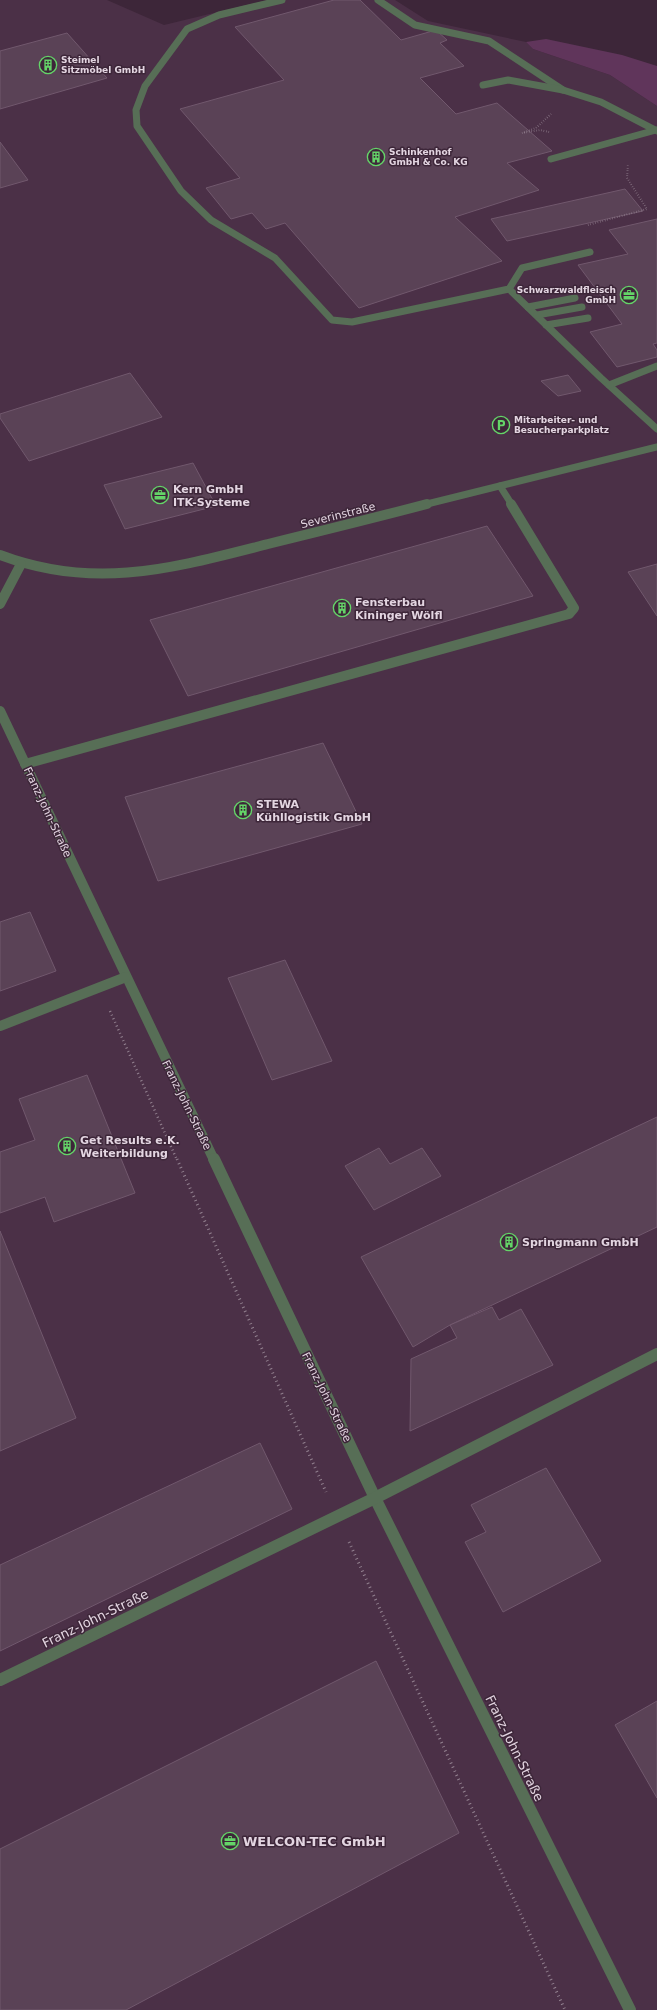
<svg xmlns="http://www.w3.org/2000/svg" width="657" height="2010" font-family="'DejaVu Sans',sans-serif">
  <rect width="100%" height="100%" fill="#3d2639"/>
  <path fill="#4b3047" d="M0 0H107L164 25 267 0H395L428 21 526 42 533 49 610 75 657 106V2010H0Z"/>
  <path fill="#60355b" d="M546 39 622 55 657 66V106L610 75 533 49 526 42Z"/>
  <g fill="#5a4256" stroke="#71586d">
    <path d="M334 0H360L401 40 436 30 447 40 440 43 464 66 420 78 456 114 497 103 552 151 507 163 539 190 455 217 502 261 359 308 285 223 266 229 252 213 231 219 206 188 240 178 180 109 284 80 235 27Z"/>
    <path d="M67 33 107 78 0 109V51Z"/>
    <path d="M0 142 28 180 0 188Z"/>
    <path d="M625 189 643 211 507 241 491 219Z"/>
    <path d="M657 219V343L653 344 657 350V357L617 367 590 332 622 324 578 265 628 254 609 230Z"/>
    <path d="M130 373 162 417 29 461 0 418V414Z"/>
    <path d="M568 375 581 391 558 396 541 381Z"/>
    <path d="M193 463 216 506 125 529 104 485Z"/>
    <path d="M487 526 533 596 188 696 150 620Z"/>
    <path d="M657 564V616L628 572Z"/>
    <path d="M323 743 362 824 158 881 125 797Z"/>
    <path d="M30 912 56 971 0 991V922Z"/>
    <path d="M285 960 332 1061 272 1080 228 978Z"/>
    <path d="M87 1075 135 1193 54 1222 45 1197 0 1213V1152L35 1140 19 1099Z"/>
    <path d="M657 1117V1227L450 1325 413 1347 361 1257Z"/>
    <path d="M379 1148 390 1164 422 1148 441 1176 374 1210 345 1166Z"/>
    <path d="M0 1231 76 1418 0 1451Z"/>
    <path d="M492 1307 499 1320 521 1309 553 1365 410 1431 411 1359 457 1338 450 1325Z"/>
    <path d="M260 1443 292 1509 0 1651V1565Z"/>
    <path d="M546 1468 601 1561 503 1612 465 1542 486 1532 471 1505Z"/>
    <path d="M376 1661 459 1833 126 2010H0V1849Z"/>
    <path d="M657 1701V1798L615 1725Z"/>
  </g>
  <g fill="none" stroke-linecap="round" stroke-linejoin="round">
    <g stroke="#92808f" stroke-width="2" stroke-dasharray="0.5 2" stroke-linecap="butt">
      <path d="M549 132 540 130 522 133 536 128 551 114"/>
      <path d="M588 225 647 209 627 178 628 164"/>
    </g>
    <path stroke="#92808f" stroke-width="2.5" stroke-dasharray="1 3" stroke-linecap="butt" d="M110 1011 177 1160"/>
    <g stroke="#92808f" stroke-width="3" stroke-dasharray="1 3.5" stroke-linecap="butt">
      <path d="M177 1159 326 1492"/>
      <path d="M349 1542 565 2010"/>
    </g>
    <g stroke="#576e56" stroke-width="7">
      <path d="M282 0 219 15 187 29 145 86 136 110 137 126 181 191 211 220 275 258 332 320 352 322 509 289 522 268 590 252"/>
      <path d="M378 0 415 25 489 41 563 90"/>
      <path d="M483 85 508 80 563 90 601 102 657 131"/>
      <path d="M551 159 656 130"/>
      <path d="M509 289 601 378 657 429"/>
      <path d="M528 307 575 298"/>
      <path d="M537 315 582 307"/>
      <path d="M546 325 588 318"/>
      <path d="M609 385 657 366"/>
      <path d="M500 486 512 505"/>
      <path d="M423 505 657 447"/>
    </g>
    <g stroke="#576e56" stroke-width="10">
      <path d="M0 555C95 591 173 568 268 544 321 531 374 518 427 504"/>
      <path d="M0 604 21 564"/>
      <path d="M0 711 214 1160"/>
      <path d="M25 764 569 614 574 608 511 504"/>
      <path d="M0 1026 126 977"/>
    </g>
    <g stroke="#576e56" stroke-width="12">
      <path d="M214 1159 375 1498 630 2010"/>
      <path d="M0 1680 375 1498 657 1354"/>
    </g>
  </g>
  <defs>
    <symbol id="building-ring" viewBox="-11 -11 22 22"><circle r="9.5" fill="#3d2639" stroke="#64d468" stroke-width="1.5"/><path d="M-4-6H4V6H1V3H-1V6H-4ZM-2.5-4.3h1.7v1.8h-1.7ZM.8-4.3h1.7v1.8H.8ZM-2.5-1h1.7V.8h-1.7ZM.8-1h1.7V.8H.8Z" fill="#64d468"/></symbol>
    <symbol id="office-ring" viewBox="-11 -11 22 22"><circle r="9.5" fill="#3d2639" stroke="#64d468" stroke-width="1.5"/><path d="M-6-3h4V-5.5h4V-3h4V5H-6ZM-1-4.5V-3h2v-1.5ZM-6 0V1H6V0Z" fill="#64d468"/></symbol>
    <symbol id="parking-ring" viewBox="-11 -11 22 22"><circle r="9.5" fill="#3d2639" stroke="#64d468" stroke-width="1.5"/><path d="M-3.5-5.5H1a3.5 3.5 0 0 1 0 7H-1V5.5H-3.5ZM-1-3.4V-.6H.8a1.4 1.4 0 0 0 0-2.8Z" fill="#64d468"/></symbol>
  </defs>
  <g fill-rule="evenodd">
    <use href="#building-ring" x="38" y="55" width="20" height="20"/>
    <use href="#building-ring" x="366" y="147" width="20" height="20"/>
    <use href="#office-ring" x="619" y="285" width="20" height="20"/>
    <use href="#parking-ring" x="491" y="415" width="20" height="20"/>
    <use href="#office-ring" x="150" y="485" width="20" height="20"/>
    <use href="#building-ring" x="332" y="598" width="20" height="20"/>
    <use href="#building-ring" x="233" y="800" width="20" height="20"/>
    <use href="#building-ring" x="57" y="1136" width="20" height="20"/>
    <use href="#building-ring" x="499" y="1232" width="20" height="20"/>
    <use href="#office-ring" x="220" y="1831" width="20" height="20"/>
  </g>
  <g text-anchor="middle" stroke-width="3" stroke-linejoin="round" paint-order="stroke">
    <g font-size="9" font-weight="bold" fill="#e3d5e1" stroke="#3d2639" text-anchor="start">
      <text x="61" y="63">Steimel<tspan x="61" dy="10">Sitzmöbel GmbH</tspan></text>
      <text x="389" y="155">Schinkenhof<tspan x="389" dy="10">GmbH &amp; Co. KG</tspan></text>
      <text x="616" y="293" text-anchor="end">Schwarzwaldfleisch<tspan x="616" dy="10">GmbH</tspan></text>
      <text x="514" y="423">Mitarbeiter- und<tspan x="514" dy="10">Besucherparkplatz</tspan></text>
    </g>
    <g font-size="11" font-weight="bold" fill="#e3d5e1" stroke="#3d2639" text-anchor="start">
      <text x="173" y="493">Kern GmbH<tspan x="173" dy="13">ITK-Systeme</tspan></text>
      <text x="355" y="606">Fensterbau<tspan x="355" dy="13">Kininger Wölfl</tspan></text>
      <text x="256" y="808">STEWA<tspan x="256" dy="13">Kühllogistik GmbH</tspan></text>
      <text x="80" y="1144">Get Results e.K.<tspan x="80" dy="13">Weiterbildung</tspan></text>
      <text x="522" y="1246">Springmann GmbH</text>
    </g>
    <g font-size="11" fill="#e3d5e1" stroke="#3d2639">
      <text transform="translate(338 515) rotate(-14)" y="4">Severinstraße</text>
      <text transform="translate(48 812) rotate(65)" y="4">Franz-John-Straße</text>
      <text transform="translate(187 1105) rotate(64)" y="4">Franz-John-Straße</text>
      <text transform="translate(327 1397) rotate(64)" y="4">Franz-John-Straße</text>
    </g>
    <g font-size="13" fill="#e3d5e1" stroke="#3d2639">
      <text transform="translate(95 1618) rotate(-26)" y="5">Franz-John-Straße</text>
      <text transform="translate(515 1748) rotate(64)" y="5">Franz-John-Straße</text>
    </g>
    <g font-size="13" font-weight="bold" fill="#e3d5e1" stroke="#3d2639" text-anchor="start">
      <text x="243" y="1846">WELCON-TEC GmbH</text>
    </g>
  </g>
</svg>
